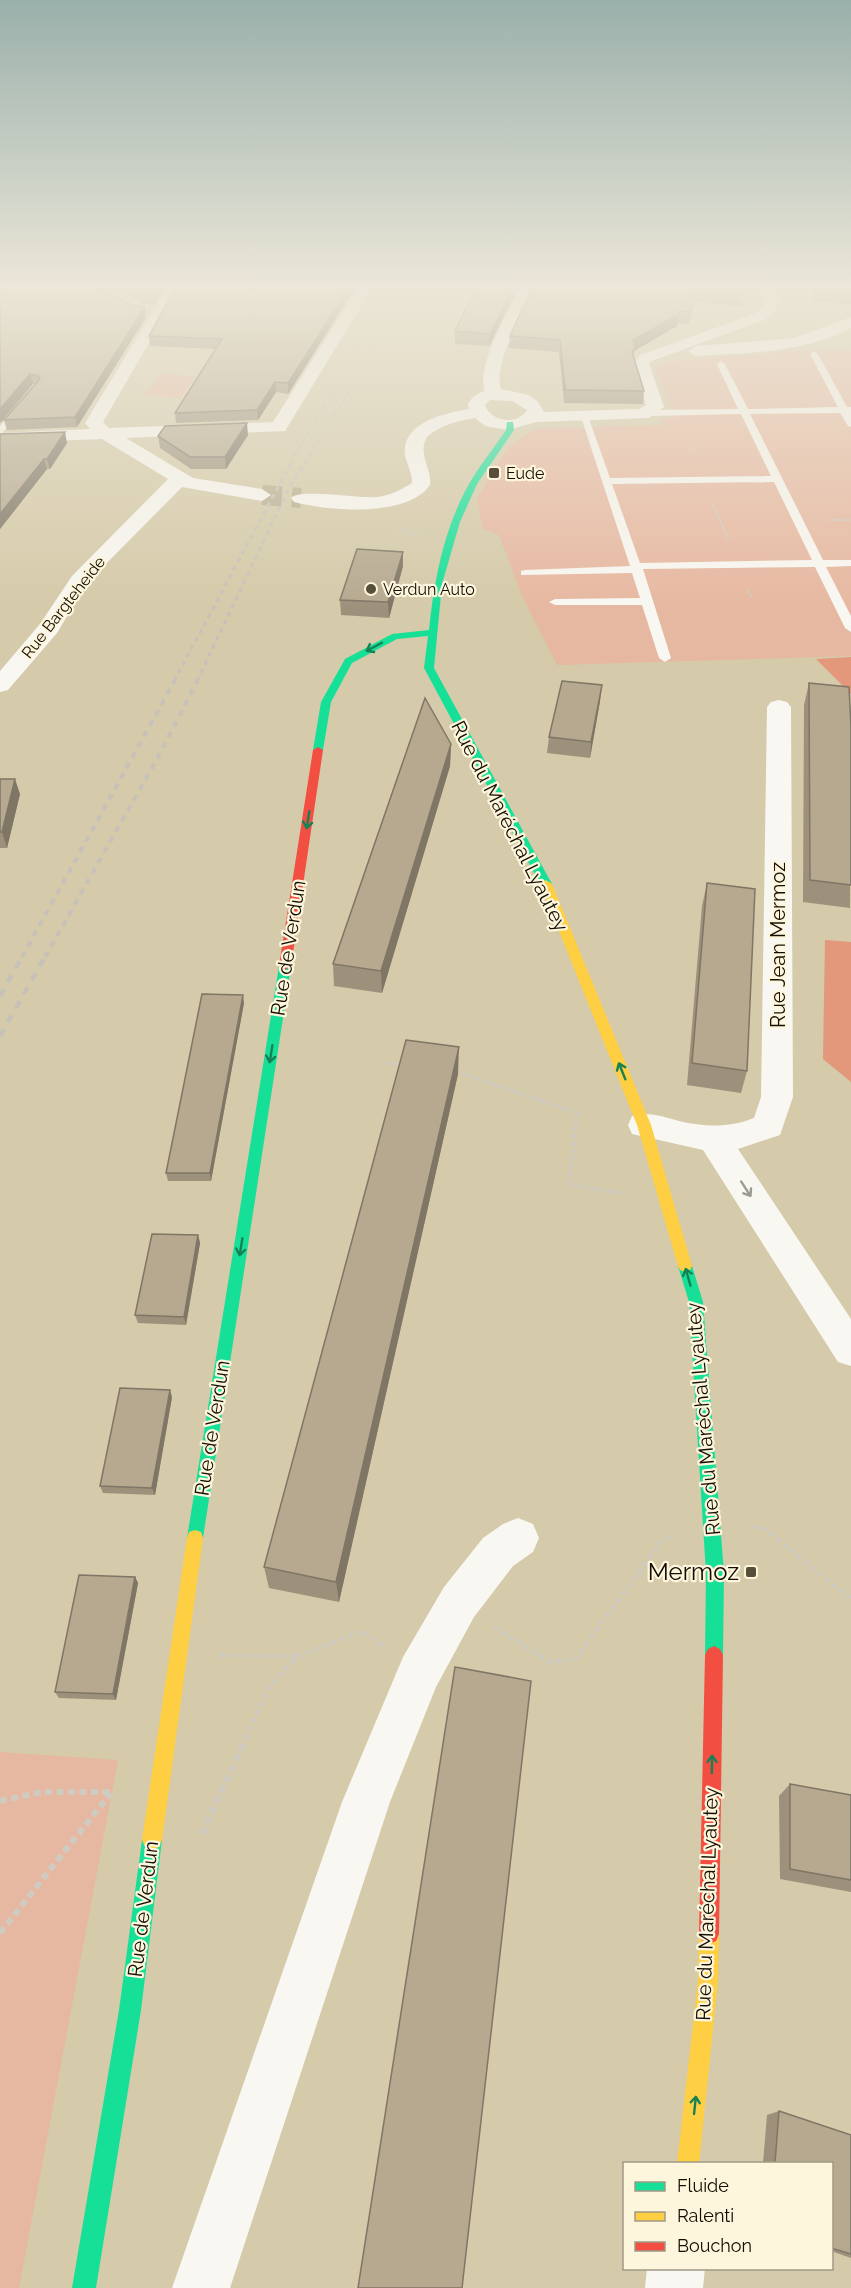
<svg xmlns="http://www.w3.org/2000/svg" width="851" height="2288" font-family="Raleway,sans-serif">
  <rect width="100%" height="100%" fill="#d5caa9"/>
  <g fill="#e7b8a1">
    <path d="M805 350 851 351V656L557 665 522 596 499 535 483 529 477 499 497 463 512 444 535 429 663 425 661 419 675 418 657 374V366L662 362Z"/>
    <path d="M160 374 195 376 181 398 144 396Z"/>
    <path d="M0 1752 118 1760 19 2288H0Z"/>
  </g>
  <g fill="#e3977b">
    <path d="M851 657V694L816 659Z"/>
    <path d="M825 940 851 942V1082L823 1059Z"/>
  </g>
  <g fill="none" stroke-linecap="round" stroke-linejoin="round">
    <path stroke="#b8ae90" stroke-width="20" stroke-dasharray="20 10" stroke-linecap="butt" d="M262 495 301 498"/>
    <path stroke="#cfcbc1" stroke-width="1.5" stroke-dasharray="2 1.5" stroke-linecap="butt" d="M689 445 694 455"/>
    <g stroke="#cfcbc1" stroke-width="2" stroke-dasharray="3 1.5" stroke-linecap="butt">
      <path d="M713 504 729 541"/>
      <path d="M828 520H851"/>
      <path d="M399 528 419 536"/>
      <path d="M748 590 752 598"/>
    </g>
    <g stroke="#cfcbc1" stroke-width="4" stroke-dasharray="4.5 3" stroke-linecap="butt">
      <path d="M389 1063 403 1065"/>
      <path d="M455 1071 577 1113 569 1185 625 1193"/>
    </g>
    <g stroke="#cfcbc1" stroke-width="4.5" stroke-dasharray="5 4" stroke-linecap="butt">
      <path d="M753 1526 765 1529 851 1599"/>
      <path d="M494 1627 550 1662 575 1659 662 1541 670 1537"/>
      <path d="M219 1655 298 1656"/>
      <path d="M245 1739 269 1687 298 1656 363 1631 383 1646"/>
    </g>
    <g stroke="#cfcbc1" stroke-width="6" stroke-dasharray="7 4.5" stroke-linecap="butt">
      <path d="M0 1801 42 1792H112"/>
      <path d="M202 1834 246 1738"/>
      <path d="M0 1933 111 1793"/>
    </g>
    <g fill="#f9f7f2" fill-rule="evenodd">
      <path d="M814 351 818 354 847 407H851V427L848 426 840 413 750 414 823 560H851V566L826 567 851 616V632L845 628 815 567 643 569 671 658 665 662 659 658 642 605H555L549 602 555 599 640 598 632 573 521 575V571L525 570 630 566 580 414 588 416 610 478 771 476 741 414 648 416 643 413 648 410 738 409 717 364 721 361 725 364 748 409 838 407 810 354ZM774 482 812 560 640 563 612 484Z"/>
      <path d="M17 407 25 409 0 435V426Z"/>
    </g>
    <g fill="#f9f7f2" fill-rule="evenodd">
      <path d="M167 288H181L103 422 109 428 273 422 358 288H372L285 431 126 438 193 478 262 489 271 495 262 501 182 487 87 583 57 633 8 690 0 692V671L40 624 72 576 168 479 102 439 0 443V433L90 429 85 423Z"/>
      <path d="M521 288H535C524 312 492 364 501 389L529 395 538 402 544 412 639 409 646 405 633 364 640 355 754 314 762 308 765 300 756 288H771L779 300 774 313 764 320 652 361 649 364 664 407 649 418 536 422 508 430 485 426 475 418C457 421 440 425 427 437 417 454 432 468 430 485 407 518 328 511 294 502L291 498C298 488 362 499 378 497 391 495 401 490 412 483 412 472 407 465 405 455 401 422 446 413 469 409L468 404C472 397 477 393 485 391 476 363 508 313 521 288ZM490 400 512 401 527 410C517 426 491 422 485 405Z"/>
      <path d="M851 317V328C802 353 750 353 696 356L688 351 696 346 794 338Z"/>
      <path d="M779 700 787 702 791 707 793 1097 780 1135 738 1149 851 1319V1366L838 1362 703 1150 632 1134 628 1125 632 1116C649 1111 663 1117 679 1121 705 1127 729 1128 754 1118L761 1097 767 707 771 702Z"/>
      <path d="M518 1518 533 1524 539 1538 533 1552 513 1566 474 1617 436 1687 390 1802 230 2288H172L342 1802 403 1657 444 1587 483 1538 503 1524Z"/>
      <path d="M647 2268H705L703 2288H645Z"/>
    </g>
    <g fill="#16e098" fill-rule="evenodd">
      <path d="M507 422H513L514 430 477 484 460 522 442 584 434 668 552 884 546 888 540 884 424 668 428 636 397 639 352 663 331 702 323 750 318 753 313 750 321 702 345 659 392 634 429 630C434 580 444 528 469 484 480 465 494 448 506 430Z"/>
      <path d="M285 962 291 966 203 1538 201 1544 195 1546 189 1544 187 1538 279 966Z"/>
      <path d="M685 1260 690 1262 692 1266 703 1302 724 1573 723 1655 720 1661 714 1664 708 1661 705 1655 706 1573 689 1302 678 1266 680 1262Z"/>
      <path d="M152 1830 159 1833 162 1840 141 2010 96 2288H72L119 2010 142 1840 145 1833Z"/>
    </g>
    <g fill="#ffcf43" fill-rule="evenodd">
      <path d="M546 880 552 884 651 1125 692 1266 690 1270 685 1272 680 1270 678 1266 637 1125 540 884Z"/>
      <path d="M195 1530 201 1532 203 1538 162 1840 159 1847 152 1850 145 1847 142 1840 187 1538 189 1532Z"/>
      <path d="M709 1924 716 1927 719 1934 718 1981 699 2164H677L698 1981 699 1934 702 1927Z"/>
    </g>
    <g fill="#f24e42" fill-rule="evenodd">
      <path d="M318 747 323 750 291 966 285 970 279 966 313 750Z"/>
      <path d="M714 1646 720 1649 723 1655 719 1934 716 1941 709 1944 702 1941 699 1934 705 1655 708 1649Z"/>
    </g>
    <g stroke="#c6c2b9" stroke-width="2" stroke-dasharray="4 4" stroke-linecap="butt">
      <path d="M291 463 391 288"/>
      <path d="M305 463 347 395 406 288"/>
    </g>
    <g stroke="#c6c2b9" stroke-width="3" stroke-dasharray="4.5 4.5" stroke-linecap="butt">
      <path d="M174 681 292 461"/>
      <path d="M197 681 288 490 306 461"/>
    </g>
    <g stroke="#c6c2b9" stroke-width="4" stroke-dasharray="6 6" stroke-linecap="butt">
      <path d="M22 957 175 680"/>
      <path d="M45 957 158 757 198 680"/>
    </g>
    <g stroke="#c6c2b9" stroke-width="4.5" stroke-dasharray="8 8" stroke-linecap="butt">
      <path d="M0 996 23 955"/>
      <path d="M0 1036 46 955"/>
    </g>
  </g>
  <g fill="#9d917c">
    <path d="M0 288 145 307 146 317 77 427 7 430 4 420 35 384H33L0 423Z"/>
    <path d="M113 288H164L155 304H143Z"/>
    <path d="M355 288 288 394 276 392 258 420 176 423 175 413 216 349 150 346 149 336Z"/>
    <path d="M476 288H518L489 346 455 344V331Z"/>
    <path d="M532 288H745L742 306 694 302 689 324 678 323 677 326 634 351V357L644 391 643 404 564 403 559 352 509 348 510 336Z"/>
    <path d="M813 288H851V304L812 302Z"/>
    <path d="M0 434 67 443 50 469H47L0 529Z"/>
    <path d="M248 435 226 469H191L160 448 158 436Z"/>
    <path d="M403 566 389 618 341 615 340 600Z"/>
    <path d="M809 683 851 727 850 908 803 902 804 705Z"/>
    <path d="M600 701 590 758 547 753 549 737Z"/>
    <path d="M451 744 450 766 382 993 334 986 333 964Z"/>
    <path d="M0 779 20 794 7 848H0Z"/>
    <path d="M707 883 747 1071 741 1093 687 1085 702 906Z"/>
    <path d="M244 1003 211 1181H168L166 1173Z"/>
    <path d="M458 1074 339 1602 269 1588 264 1567Z"/>
    <path d="M198 1235 200 1243 186 1325 138 1323 135 1315Z"/>
    <path d="M172 1397 155 1495 103 1493 100 1486Z"/>
    <path d="M135 1577 138 1583 116 1700 59 1698 55 1692Z"/>
    <path d="M790 1784 851 1795V1892L780 1879 779 1796Z"/>
    <path d="M779 2111 851 2135V2258L831 2251V2163H763L767 2115Z"/>
  </g>
  <g fill="#7f7665">
    <path d="M157 288H164L155 304 153 294Z"/>
    <path d="M349 288H355L288 394V383Z"/>
    <path d="M513 288H518L489 346 490 334Z"/>
    <path d="M145 307 146 317 77 427 75 417Z"/>
    <path d="M679 311 677 326 634 351 633 360 631 365 633 340Z"/>
    <path d="M30 374 33 384 0 423V409Z"/>
    <path d="M275 382 276 392 258 420 257 410Z"/>
    <path d="M247 423 248 435 226 469 225 457Z"/>
    <path d="M65 432 67 443 50 469 47 459Z"/>
    <path d="M44 459 47 469 0 529V514Z"/>
    <path d="M403 552V566L389 618 388 602Z"/>
    <path d="M602 685 600 701 590 758 591 742Z"/>
    <path d="M451 744 450 766 382 993 381 971Z"/>
    <path d="M15 779 20 794 7 848 2 832Z"/>
    <path d="M243 995 244 1003 211 1181 210 1173Z"/>
    <path d="M459 1047 458 1074 339 1602 336 1582Z"/>
    <path d="M198 1235 200 1243 186 1325 184 1317Z"/>
    <path d="M170 1390 172 1397 155 1495 152 1488Z"/>
    <path d="M135 1577 138 1583 116 1700 113 1694Z"/>
  </g>
  <g fill="#b6a990" stroke="#7f7665" stroke-width="1.5">
    <path d="M0 288H100L131 305 145 307 75 417 4 420 40 379 38 376 30 374 0 409Z"/>
    <path d="M130 288H157L153 294H141Z"/>
    <path d="M175 288H349L288 383 275 382 257 410 175 413 222 339 149 336Z"/>
    <path d="M476 288H513L490 334 455 331Z"/>
    <path d="M532 288H745L744 294 695 291 691 312 679 311V314L633 340 635 347 632 352 644 391 565 390 560 340 510 336Z"/>
    <path d="M814 288H851V292L814 289Z"/>
    <path d="M247 423 225 457H190L158 436 165 426Z"/>
    <path d="M65 432 47 459H44L0 514V434Z"/>
    <path d="M357 549 403 552 388 602 340 600Z"/>
    <path d="M562 681 602 685 591 742 549 737Z"/>
    <path d="M809 683 849 687 851 727V885L810 880Z"/>
    <path d="M425 698 451 744 381 971 333 964Z"/>
    <path d="M0 779H15L2 832H0Z"/>
    <path d="M707 883 755 889 747 1071 692 1063Z"/>
    <path d="M202 994 243 995 210 1173H166Z"/>
    <path d="M406 1040 459 1047 336 1582 264 1567Z"/>
    <path d="M152 1234 198 1235 184 1317 135 1315Z"/>
    <path d="M120 1388 170 1390 152 1488 100 1486Z"/>
    <path d="M79 1575 135 1577 113 1694 55 1692Z"/>
    <path d="M455 1667 531 1681 462 2288H358Z"/>
    <path d="M790 1784 851 1795V1880L790 1869Z"/>
    <path d="M779 2111 851 2135V2254L831 2248V2163H775Z"/>
  </g>
  <defs><path id="oneway-shaft" d="M-6 0H5M1.5-3L5.5 0L1.5 3" fill="none" stroke-width="1.6" stroke-linecap="round" stroke-linejoin="round" transform="scale(1.5)"/></defs>
  <g stroke="#168154">
    <use href="#oneway-shaft" transform="translate(374 647) rotate(152)"/>
    <use href="#oneway-shaft" transform="translate(308 820) rotate(99)"/>
    <use href="#oneway-shaft" transform="translate(271 1054) rotate(99)"/>
    <use href="#oneway-shaft" transform="translate(622 1071) rotate(-112)"/>
    <use href="#oneway-shaft" transform="translate(241 1247) rotate(99)"/>
    <use href="#oneway-shaft" transform="translate(688 1277) rotate(-106)"/>
    <use href="#oneway-shaft" transform="translate(712 1764) rotate(-89)"/>
    <use href="#oneway-shaft" transform="translate(695 2105) rotate(-84)"/>
  </g>
  <use stroke="#9e9991" href="#oneway-shaft" transform="translate(746 1189) rotate(57)"/>
  <linearGradient id="sky" x2="0" y2="1"><stop stop-color="#9ab0ab"/><stop offset="0.47" stop-color="#ece7d8"/><stop offset="1" stop-color="#ece7d8" stop-opacity="0"/></linearGradient>
  <rect width="851" height="609" fill="url(#sky)"/>
  <g fill="#584f3b" stroke="#fdf6dd" stroke-width="2">
    <rect x="488" y="467" width="12" height="12" rx="3"/>
    <circle cx="371" cy="589" r="6"/>
    <rect x="745" y="1566" width="12" height="12" rx="3"/>
  </g>
  <g text-anchor="middle" stroke-width="4.5" stroke-linejoin="round" paint-order="stroke">
    <g font-size="16" fill="#150d00" stroke="#fdf6dd" text-anchor="start">
      <text x="506" y="479">Eude</text>
      <text x="383" y="595">Verdun Auto</text>
    </g>
    <g font-size="16" fill="#150d00" stroke="#fdf6dd">
      <text transform="translate(63 607) rotate(-52)" y="6">Rue Bargteheide</text>
    </g>
    <g font-size="20" fill="#150d00" stroke="#fdf6dd">
      <text transform="translate(510 826) rotate(63)" y="7">Rue du Maréchal Lyautey</text>
      <text transform="translate(778 945) rotate(-90)" y="7">Rue Jean Mermoz</text>
      <text transform="translate(288 948) rotate(-81)" y="7">Rue de Verdun</text>
      <text transform="translate(703 1419) rotate(-95)" y="7">Rue du Maréchal Lyautey</text>
      <text transform="translate(212 1428) rotate(-81)" y="7">Rue de Verdun</text>
      <text transform="translate(707 1904) rotate(-88)" y="7">Rue du Maréchal Lyautey</text>
      <text transform="translate(143 1909) rotate(-83)" y="7">Rue de Verdun</text>
    </g>
    <g font-size="24" fill="#150d00" stroke="#fdf6dd" text-anchor="end">
      <text x="739" y="1580">Mermoz</text>
    </g>
  </g>
  <rect x="623" y="2162" width="210" height="108" fill="#fdf6dd" stroke="#a09985" stroke-width="1.5"/>
  <rect x="635" y="2182" width="30" height="9" fill="#16e098" stroke="#a09985" stroke-width="1.5"/>
  <text x="677" y="2192" font-size="18" fill="#150d00">Fluide</text>
  <rect x="635" y="2212" width="30" height="9" fill="#ffcf43" stroke="#a09985" stroke-width="1.5"/>
  <text x="677" y="2222" font-size="18" fill="#150d00">Ralenti</text>
  <rect x="635" y="2242" width="30" height="9" fill="#f24e42" stroke="#a09985" stroke-width="1.5"/>
  <text x="677" y="2252" font-size="18" fill="#150d00">Bouchon</text>
</svg>
